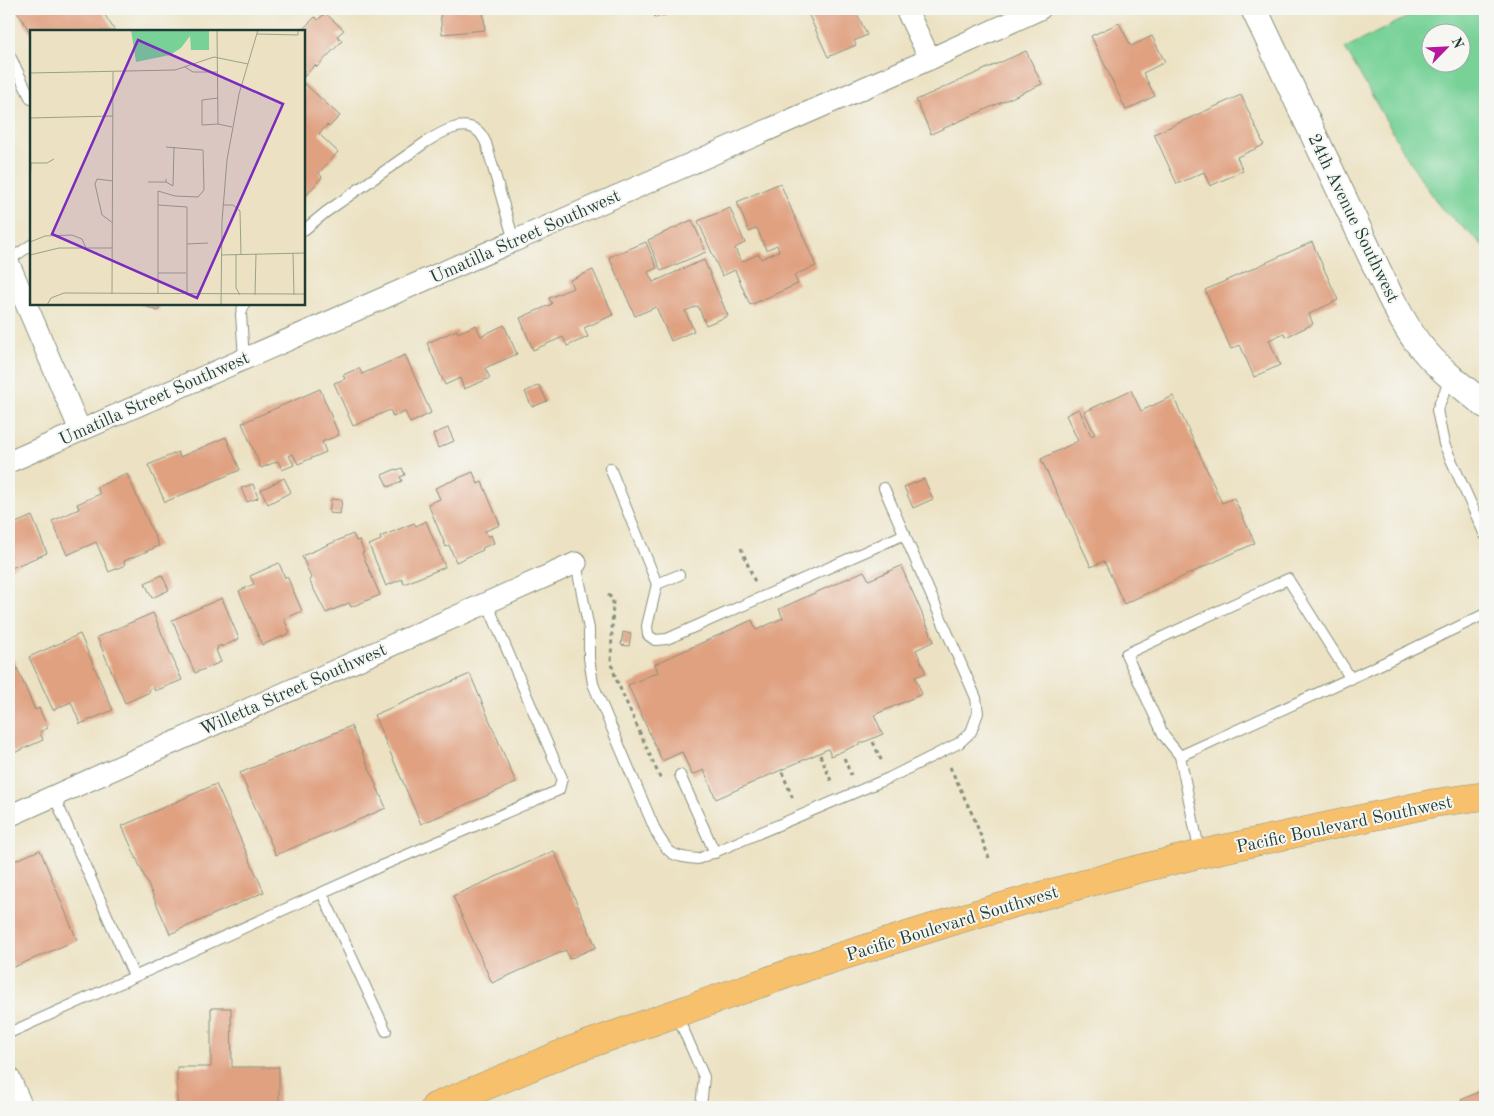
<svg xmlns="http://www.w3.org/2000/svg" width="1494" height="1116" font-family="'Old Standard TT',serif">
  <rect width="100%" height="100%" fill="#f6f6f2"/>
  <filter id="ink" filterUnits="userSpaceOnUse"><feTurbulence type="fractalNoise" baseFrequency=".02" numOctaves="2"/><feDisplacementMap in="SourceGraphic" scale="10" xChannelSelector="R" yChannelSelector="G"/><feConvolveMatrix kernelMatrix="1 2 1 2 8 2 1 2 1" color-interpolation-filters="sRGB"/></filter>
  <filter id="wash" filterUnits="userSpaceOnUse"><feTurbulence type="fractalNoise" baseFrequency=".0096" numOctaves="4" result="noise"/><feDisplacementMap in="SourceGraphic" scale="20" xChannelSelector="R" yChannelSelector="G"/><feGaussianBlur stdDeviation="1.12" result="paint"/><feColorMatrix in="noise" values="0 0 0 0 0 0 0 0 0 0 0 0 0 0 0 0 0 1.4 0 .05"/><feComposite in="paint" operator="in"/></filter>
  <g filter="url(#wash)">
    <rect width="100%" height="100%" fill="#ece2c3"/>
    <path fill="#78d298" stroke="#4c8866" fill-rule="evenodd" d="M1424 9H1485V247L1441 208 1408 159 1345 48ZM1432 32H1462V62H1432Z"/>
    <g id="blocks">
      <g fill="#e0a181">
        <path d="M20 9H101L115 31H31V34L17 11Z"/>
        <path d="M440 9H483L485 30 442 34Z"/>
        <path d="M652 9H666L668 14 655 18Z"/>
        <path d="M806 9H855L867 35 854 41 856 45 828 57Z"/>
        <path d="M325 13 344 30 337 36 342 41 317 67 315 65 304 77V31H301L315 17 318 20Z"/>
        <path d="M1119 23 1131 46 1152 36 1165 62 1143 73 1155 96 1126 110 1091 36Z"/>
        <path d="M1026 51 1042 84 931 134 916 100Z"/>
        <path d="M304 83 340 116 329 127 327 125 319 134 338 152 319 173 322 177 304 198Z"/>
        <path d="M1241 95 1264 145 1237 157 1243 171 1210 186 1204 172 1177 184 1154 134Z"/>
        <path d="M780 183 816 266 794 275 798 284 750 305 735 270 722 276 698 221 730 208 745 243 735 248 741 262 759 254 761 259 779 251 777 245 766 250 757 228 749 232 737 202Z"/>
        <path d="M692 220 706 252 661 271 648 240Z"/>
        <path d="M646 242 657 268 648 272 653 282 704 260 728 316 706 325 698 306 685 311 694 331 671 341 656 307 635 316 609 257Z"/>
        <path d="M1312 242 1338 300 1309 314 1313 324 1286 337 1284 333 1269 340 1280 365 1254 377 1240 345 1231 349 1205 290Z"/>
        <path d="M593 270 613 315 584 328 588 337 567 346 563 337 533 350 520 318 552 304 549 298 573 288 570 280Z"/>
        <path d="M140 304H161L158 311Z"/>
        <path d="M476 325 481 336 504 325 517 354 485 368 490 378 464 389 460 378 445 385 427 343 457 330 458 333Z"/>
        <path d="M405 355 431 413 410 423 405 412 393 417 390 410 353 426 334 383 345 379 343 375 359 368 362 374Z"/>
        <path d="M539 385 547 401 532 407 525 392Z"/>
        <path d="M320 389 339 435 322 442 326 452 298 464 293 454 289 456 294 465 282 470 278 461 261 468 242 423Z"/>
        <path d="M1131 390 1141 411 1173 396 1222 503 1234 498 1255 543 1124 604 1104 561 1091 567 1041 459 1078 441 1066 415 1079 409 1091 436 1095 434 1084 412Z"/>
        <path d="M448 428 454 441 438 448 433 434Z"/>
        <path d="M226 437 240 470 165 502 148 465 178 452 180 457Z"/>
        <path d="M402 468 405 475 400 477 402 481 388 487 382 475 396 469 397 470Z"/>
        <path d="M473 472 478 484 482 482 500 525 485 531 488 537 491 535 494 543 482 548 483 550 456 562 449 545 446 547 428 504 440 499 435 488Z"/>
        <path d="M127 474 159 546 124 561 125 565 109 572 96 542 67 555 52 521 79 509 77 504 100 494 97 487Z"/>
        <path d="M284 478 291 492 268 504 261 490Z"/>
        <path d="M924 479 933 499 913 508 904 487Z"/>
        <path d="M253 484 258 498 247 502 241 488Z"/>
        <path d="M331 499 342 500 340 514 329 513Z"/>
        <path d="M32 516 47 553 9 569V526Z"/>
        <path d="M426 521 445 567 404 584 402 579 386 586 369 545 381 540 380 537 414 523 416 526Z"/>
        <path d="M353 534 356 541 359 540 364 552 362 553 380 595 351 607 349 603 326 613 309 580 311 578 302 556Z"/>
        <path d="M279 563 285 578 287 576 302 611 284 619 290 633 262 645 239 591 254 584 250 576Z"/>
        <path d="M901 566 934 641 916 650 926 673 915 677 922 694 874 715 883 734 831 756 828 749 716 799 704 770 692 775 682 752 662 761 628 685 658 672 655 664 752 620 756 630 783 618 779 609 864 571 869 580Z"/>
        <path d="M162 575 169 590 152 598 145 583Z"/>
        <path d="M222 598 239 639 221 647V645L217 647 218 649 216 650 221 662 195 673 172 620Z"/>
        <path d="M153 613 182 680 155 691 153 687 149 689 150 692 125 703 97 637Z"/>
        <path d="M623 632 631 634 629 646 621 645Z"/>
        <path d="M80 634 113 710 80 724 71 702 53 710 29 657Z"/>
        <path d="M12 656 35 710 39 708 48 728 40 732 43 740 14 753 9 743V657Z"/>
        <path d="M470 674 516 783 421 824 374 715Z"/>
        <path d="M351 726 386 808 276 855 240 773Z"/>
        <path d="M216 784 264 892 170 934 122 826Z"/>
        <path d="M40 850 77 940 14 967 9 955V863Z"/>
        <path d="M554 851 596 947 569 959 566 950 492 983 453 896Z"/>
        <path d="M211 1008H231L232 1067H279V1107H177V1067H211Z"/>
        <path d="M1485 1089V1107H1464L1461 1100Z"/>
      </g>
    </g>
  </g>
  <g filter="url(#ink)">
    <use href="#blocks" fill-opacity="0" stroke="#86907c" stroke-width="1"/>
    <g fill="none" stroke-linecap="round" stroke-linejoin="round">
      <defs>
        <g id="service">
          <path d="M9 54 31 99"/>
          <path d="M304 230 326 212 426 142C440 133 464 118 479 132 482 135 484 139 486 143L514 241"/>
          <path d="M9 260 31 245"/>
          <path d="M244 304 241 314 244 358"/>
          <path d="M1451 377 1437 410 1444 444 1485 535"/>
          <path d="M610 468 657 584 679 575"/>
          <path d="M576 563 589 629V658L593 684 656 832C669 854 671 857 698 859L889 778 959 743 971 732 978 713 976 698 884 488"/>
          <path d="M657 584 647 626 648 635 655 640 667 639 905 534"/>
          <path d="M1180 756 1164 736 1126 654 1288 579 1351 679"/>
          <path d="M680 775 715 853"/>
          <path d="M54 796 134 976"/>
          <path d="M1200 854 1180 756 1375 667 1485 614"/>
          <path d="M322 893 386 1031"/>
          <path d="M677 1015 704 1077 701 1107"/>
          <path d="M9 1033 381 866 559 790 562 778 487 603"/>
        </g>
        <g id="minor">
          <path d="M906 9 930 59"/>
          <path d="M9 264 80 430"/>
          <path d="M9 462 930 59 1040 9"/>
          <path d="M9 816 576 563"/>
          <path d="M9 1077 22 1107"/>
        </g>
        <path id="tertiary" d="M1254 9 1391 298C1400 315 1409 333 1422 348 1440 370 1463 387 1485 405"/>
        <path id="primary" d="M435 1107 569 1051 807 967 976 914 1131 871 1200 854 1434 803 1485 796"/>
      </defs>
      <use href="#service" stroke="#86907c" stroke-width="12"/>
      <use href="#minor" stroke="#86907c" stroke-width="23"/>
      <use href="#tertiary" stroke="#86907c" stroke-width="28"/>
      <use href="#primary" stroke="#86907c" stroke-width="29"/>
      <g stroke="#86907c" stroke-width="3" stroke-dasharray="4 4" stroke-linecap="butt">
        <path d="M741 548 755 582"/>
        <path d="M608 595 613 599 611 662 616 679 661 780"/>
        <path d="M873 742 882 762"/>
        <path d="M820 755 832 783"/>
        <path d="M844 758 851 775"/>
        <path d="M950 767 974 818 989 858"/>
        <path d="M782 772 793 799"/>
      </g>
      <use href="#service" stroke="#fff" stroke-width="10"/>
      <use href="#minor" stroke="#fff" stroke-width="21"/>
      <use href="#tertiary" stroke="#fff" stroke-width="26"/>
      <use href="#primary" stroke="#f7c06c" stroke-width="28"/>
    </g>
  </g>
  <g text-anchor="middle" stroke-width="4" stroke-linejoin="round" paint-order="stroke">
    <g font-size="18" fill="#1f3d34" stroke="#f6f6f2">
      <text transform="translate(1354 218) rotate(64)" y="6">24th Avenue Southwest</text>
      <text transform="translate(525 236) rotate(-24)" y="6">Umatilla Street Southwest</text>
      <text transform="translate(154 398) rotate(-24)" y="6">Umatilla Street Southwest</text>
      <text transform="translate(293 689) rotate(-24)" y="6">Willetta Street Southwest</text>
      <text transform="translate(1344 824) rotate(-12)" y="6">Pacific Boulevard Southwest</text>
      <text transform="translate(952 923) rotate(-17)" y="6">Pacific Boulevard Southwest</text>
    </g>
  </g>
  <g transform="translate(30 30)">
    <rect width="275" height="275" fill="#ece2c3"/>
    <path d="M101 0H179V20H161L160 6 151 18 140 25 106 32Z" fill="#78d298"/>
    <path fill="none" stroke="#9aa08a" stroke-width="1" d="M187 0 188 94 202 97M227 4 268 5V0M155 37 163 42H188M0 43 145 40 184 27 218 34M188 68 172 70V95L188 94M0 88 83 86M0 133H17L24 129M118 152H136V149M136 152 143 156 144 117M0 154 1 133M128 175 157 177V265M193 175H203L210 181 211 225M83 193 72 185 65 154 67 149 83 151M0 212 15 206 42 205 52 209 56 218M157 214 178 213M263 223 264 265M0 225 29 218H82M191 225 275 223M206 225V258L210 265M128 243H156M82 264 83 42M128 264V161L145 166 168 167 174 160 173 120 136 117M225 265 226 224M17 275 21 268 34 263 275 264M191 275 192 191 197 130 209 64 228 0"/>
    <path fill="#7b2cbf" fill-opacity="0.15" stroke="#7b2cbf" stroke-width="2.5" d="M108 10 253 74 167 268 22 204Z"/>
    <rect width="275" height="275" fill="none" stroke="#1f3d34" stroke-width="2.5"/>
  </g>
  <rect width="1494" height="1116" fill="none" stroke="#f6f6f2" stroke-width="30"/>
  <g transform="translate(1446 48) rotate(66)"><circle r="24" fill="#f6f6f2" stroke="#a0aca6"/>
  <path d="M0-4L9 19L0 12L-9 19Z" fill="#b5179e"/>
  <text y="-8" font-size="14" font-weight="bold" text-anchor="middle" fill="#1f3d34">N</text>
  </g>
</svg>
